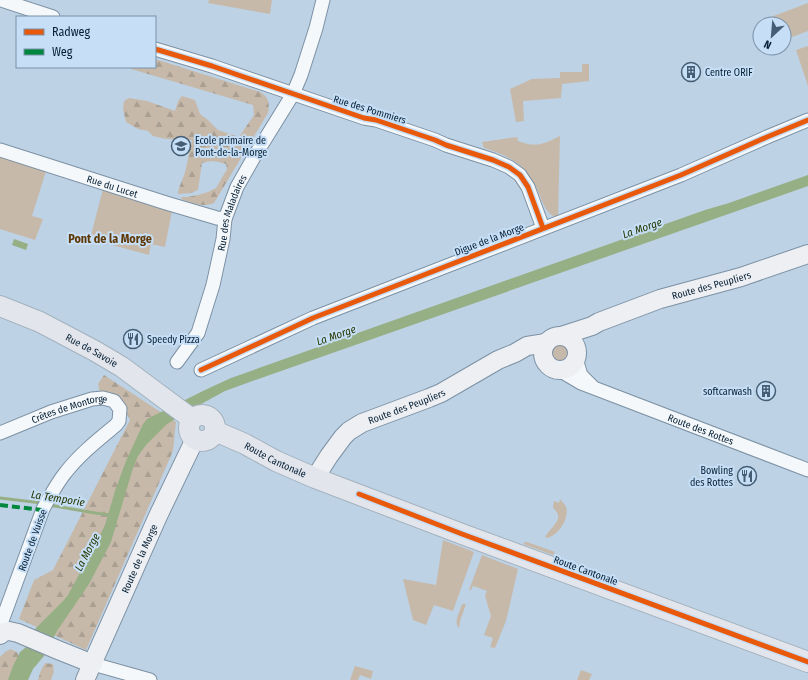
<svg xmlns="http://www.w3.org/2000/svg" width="808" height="680" font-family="'Fira Sans Condensed',sans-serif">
  <defs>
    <pattern id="forest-firs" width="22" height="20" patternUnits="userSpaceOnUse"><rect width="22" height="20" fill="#c7b9a9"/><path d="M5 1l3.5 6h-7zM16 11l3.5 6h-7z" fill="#a99f92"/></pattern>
  </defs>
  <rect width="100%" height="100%" fill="#bdd2e5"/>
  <g fill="#c7b9a9">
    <path d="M209 0H272L270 14 208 3Z"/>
    <path d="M808 3V31L784 40V24H774L771 17Z"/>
    <path d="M808 46V86L796 50Z"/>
    <path d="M582 64H589V81L562 84 561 98 523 101 524 121 516 122 510 89 532 79 560 78V72H582Z"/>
    <path d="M560 136 558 218C545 215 542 199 537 189 533 183 530 176 525 170 515 159 498 152 484 148L482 142 517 137 518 141C536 148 544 144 560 136Z"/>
    <path d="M0 156 46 171 32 216 43 219 35 240 0 229Z"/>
    <path d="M103 189 172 211 165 247 151 244 149 255 90 239Z"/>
    <circle cx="560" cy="353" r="10"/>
    <path d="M560 499C562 502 565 504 566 507 570 518 558 536 547 538L545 537C551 526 566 519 553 508L554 501 559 503Z"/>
    <path d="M443 540 474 552 453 611 434 605 426 625 413 620 403 579 436 585Z"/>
    <path d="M525 542H527L555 552 553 555 523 544Z"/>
    <path d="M482 555 518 569 506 621 495 648 490 647 493 638 484 635 491 616 485 596 487 591 473 586 471 590H469Z"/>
    <path d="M462 604H466L460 621 459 628C453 622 460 612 462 604Z"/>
    <path d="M355 666 373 671 371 679 360 675 358 680H350Z"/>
    <path d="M581 670 592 674 589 680H577Z"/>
  </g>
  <g fill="url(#forest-firs)">
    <path d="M155 59 260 92C269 97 270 104 268 113L214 203C203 208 192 203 181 199L182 197H187L198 195 208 192 216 188 227 169 226 164C217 161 211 160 202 163L198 190 191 193 178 194C178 188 183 179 185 172 188 162 189 151 192 140L166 139 153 136 148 131 138 129 126 122 123 109 124 101 129 98 147 101 175 111 178 101 182 96 195 100 200 114 208 120 218 130 239 137 254 115 253 105 131 69 132 67H155Z"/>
    <path d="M104 375 176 422 173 451 86 650 19 619 34 580 53 570 130 420 120 400 100 393 98 384Z"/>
    <path d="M11 649 18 653V662L10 680H0V657L5 652Z"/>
    <path d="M45 663 53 664 54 672 51 680H38L41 670Z"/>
  </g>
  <g fill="#96af84">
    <path d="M808 175V186L247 383 225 391 192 409 167 424 146 445 138 456 133 468 111 542 89 584 57 631 44 656 33 669 28 680H8L13 666 20 652 25 648 36 628 63 601 68 595 97 541 105 525 115 491 126 461 143 424 147 419 205 390 231 378 705 210 729 203Z"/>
    <path d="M14 239 28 244 26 250 12 245Z"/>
  </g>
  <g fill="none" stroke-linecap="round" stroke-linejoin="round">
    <g stroke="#96af84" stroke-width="3">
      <path d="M0 498 42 503"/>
      <path d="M49 505 95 513 111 515"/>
    </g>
    <defs>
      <g id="street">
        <path d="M1 0 53 17"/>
        <path d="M155 49 212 66 364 118 376 120 435 140 446 145 493 160 509 167 520 175 528 187 543 228"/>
        <path id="s1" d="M0 150 166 203 217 218 225 219"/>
        <path d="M576 359 581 375 592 386"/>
        <path id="s2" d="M177 362 198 333 213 285 223 239 225 219 237 187 254 157 293 94 301 75 316 28 323 0"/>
        <path d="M201 370 313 318 681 175 767 137 808 120"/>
        <path id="s3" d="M559 370 581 383 808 470"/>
        <path id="s4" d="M0 433 51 412 92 399 103 398 114 401 120 409 119 421 116 425C98 440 80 454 66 472 57 483 50 496 43 509L2 621 4 632"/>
        <path d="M93 664 150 680"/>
      </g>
      <g id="secondary">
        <path id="s5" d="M561 336 592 326 599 322 660 299 741 277 808 254"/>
        <circle cx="560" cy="353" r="17"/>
        <path id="s6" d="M315 478 329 456 343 437 349 431 362 423 429 398 441 393 498 360 515 353 527 346 546 343"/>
        <path d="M0 635 4 632 9 631 18 633 58 650 93 664"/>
        <path id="s7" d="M85 680 158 516 195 439"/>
      </g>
      <g id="primary">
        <path id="s8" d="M0 306 40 322 95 351 122 367 192 419"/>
        <circle cx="202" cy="428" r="13"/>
        <path id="s9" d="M215 431 245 444 276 461 315 478 462 534 808 662"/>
      </g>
    </defs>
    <use href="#street" stroke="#7c91a4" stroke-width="15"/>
    <use href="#secondary" stroke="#7c91a4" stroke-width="20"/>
    <use href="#primary" stroke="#a3b2be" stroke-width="22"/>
    <use href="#street" stroke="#f5f8fb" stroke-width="13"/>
    <use href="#secondary" stroke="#edeff3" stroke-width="18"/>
    <use href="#primary" stroke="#e3e5ec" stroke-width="20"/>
    <path stroke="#00873e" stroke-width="4" stroke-dasharray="8 4" stroke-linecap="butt" d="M0 505 42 510"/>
    <defs>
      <g id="cycleway">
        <path d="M155 49 212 66 364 118 376 120 435 140 446 145 493 160 509 167 520 175 528 187 543 228"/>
        <path d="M201 370 313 318 681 175 767 137 808 120"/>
        <path d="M359 494 462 534 808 662"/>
      </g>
    </defs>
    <use href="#cycleway" stroke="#c6dff6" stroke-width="8"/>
    <use href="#cycleway" stroke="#e8590c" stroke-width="5"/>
  </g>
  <defs>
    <symbol id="building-ring" viewBox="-11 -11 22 22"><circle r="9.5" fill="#c6dff6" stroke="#455e73" stroke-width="1.5"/><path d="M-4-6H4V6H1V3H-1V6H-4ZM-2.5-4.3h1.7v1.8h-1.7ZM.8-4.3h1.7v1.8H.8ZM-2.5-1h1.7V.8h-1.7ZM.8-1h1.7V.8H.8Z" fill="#455e73"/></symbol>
    <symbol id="school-ring" viewBox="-11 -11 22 22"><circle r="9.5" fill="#c6dff6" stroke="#455e73" stroke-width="1.5"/><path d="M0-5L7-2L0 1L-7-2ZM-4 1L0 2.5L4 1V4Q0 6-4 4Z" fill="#455e73"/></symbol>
    <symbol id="restaurant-ring" viewBox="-11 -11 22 22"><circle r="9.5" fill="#c6dff6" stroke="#455e73" stroke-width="1.5"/><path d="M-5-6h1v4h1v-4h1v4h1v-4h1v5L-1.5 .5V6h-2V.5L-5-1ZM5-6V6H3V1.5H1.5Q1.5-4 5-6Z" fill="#455e73"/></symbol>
  </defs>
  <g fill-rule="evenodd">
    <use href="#building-ring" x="680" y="61" width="22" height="22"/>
    <use href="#school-ring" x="170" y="135" width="22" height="22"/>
    <use href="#restaurant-ring" x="122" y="328" width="22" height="22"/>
    <use href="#building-ring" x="755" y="380" width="22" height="22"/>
    <use href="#restaurant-ring" x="736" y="465" width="22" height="22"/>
  </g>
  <g text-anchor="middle" stroke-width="4" stroke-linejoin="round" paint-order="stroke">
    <g font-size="10" fill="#051f35" stroke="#c6dff6" text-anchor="start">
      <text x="705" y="76">Centre ORIF</text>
      <text x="195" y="144">Ecole primaire de<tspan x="195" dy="12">Pont-de-la-Morge</tspan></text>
      <text x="147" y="343">Speedy Pizza</text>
      <text x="752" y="395" text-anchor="end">softcarwash</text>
      <text x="733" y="474" text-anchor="end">Bowling<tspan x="733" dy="12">des Rottes</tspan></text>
    </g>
    <g font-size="10" fill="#051f35" stroke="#c6dff6">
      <text transform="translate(370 109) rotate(17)" y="4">Rue des Pommiers</text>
      <text dy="4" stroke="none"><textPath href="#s1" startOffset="118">Rue du Lucet</textPath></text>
      <text dy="4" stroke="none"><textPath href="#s2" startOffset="161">Rue des Maladaires</textPath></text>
      <text transform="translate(489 239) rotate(-21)" y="4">Digue de la Morge</text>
      <text dy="4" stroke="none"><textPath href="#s5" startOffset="159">Route des Peupliers</textPath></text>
      <text dy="4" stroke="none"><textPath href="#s8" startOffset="102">Rue de Savoie</textPath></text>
      <text dy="4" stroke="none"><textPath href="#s6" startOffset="121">Route des Peupliers</textPath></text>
      <text dy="4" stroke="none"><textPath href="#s4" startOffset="74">Crêtes de Montorge</textPath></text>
      <text dy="4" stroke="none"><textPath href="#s3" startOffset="154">Route des Rottes</textPath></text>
      <text dy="4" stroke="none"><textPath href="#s9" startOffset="67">Route Cantonale</textPath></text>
      <text transform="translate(32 540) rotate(-70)" y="4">Route de Vuisse</text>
      <text dy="4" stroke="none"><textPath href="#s7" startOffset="133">Route de la Morge</textPath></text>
      <text transform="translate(586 570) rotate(20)" y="4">Route Cantonale</text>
    </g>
    <g font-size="11" font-style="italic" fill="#273702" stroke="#c6dff6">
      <text transform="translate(642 228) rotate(-19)" y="4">La Morge</text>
      <text transform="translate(336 335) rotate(-19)" y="4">La Morge</text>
      <text transform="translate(58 498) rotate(9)" y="4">La Temporie</text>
      <text transform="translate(87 552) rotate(-62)" y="4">La Morge</text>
    </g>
    <g font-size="12" font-weight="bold" fill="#5f3807" stroke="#c6dff6">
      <text x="110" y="243">Pont de la Morge</text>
    </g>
  </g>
  <rect x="16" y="16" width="140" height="52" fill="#c6dff6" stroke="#7992a9"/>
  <rect x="24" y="29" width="20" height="6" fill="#e8590c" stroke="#7992a9"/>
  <text x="52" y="36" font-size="12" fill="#051f35">Radweg</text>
  <rect x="24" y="49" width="20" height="6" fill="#00873e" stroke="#7992a9"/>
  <text x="52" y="56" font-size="12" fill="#051f35">Weg</text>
  <g transform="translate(772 36) rotate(206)"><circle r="19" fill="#c6dff6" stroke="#7992a9"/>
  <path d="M0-3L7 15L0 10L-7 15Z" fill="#455e73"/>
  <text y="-6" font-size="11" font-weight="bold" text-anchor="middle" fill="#051f35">N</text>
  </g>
</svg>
